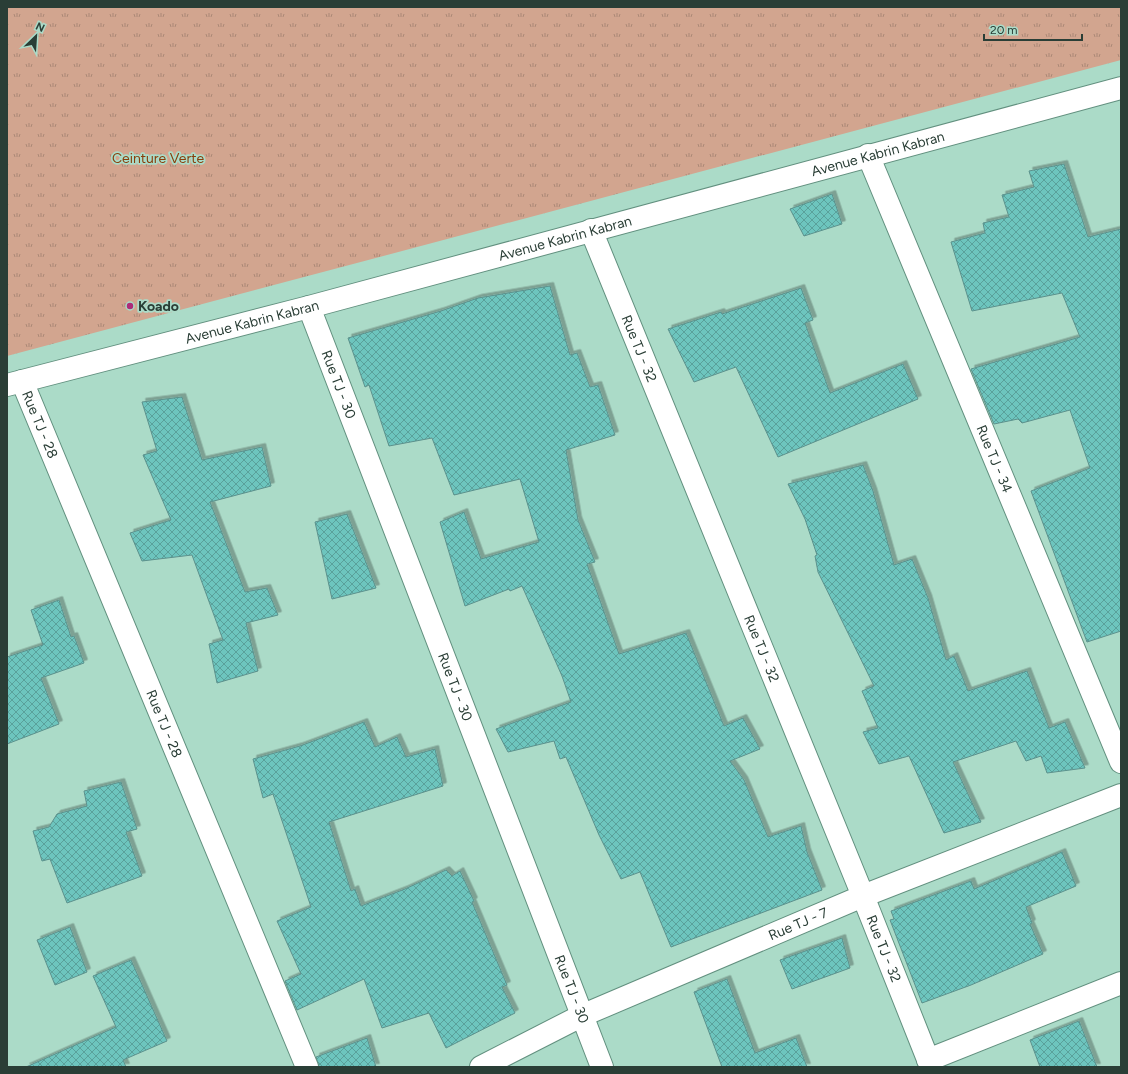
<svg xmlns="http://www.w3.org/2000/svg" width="1128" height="1074" font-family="Figtree,sans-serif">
  <defs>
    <pattern id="grass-tufts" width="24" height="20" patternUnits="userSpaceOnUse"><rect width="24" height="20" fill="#d2a58f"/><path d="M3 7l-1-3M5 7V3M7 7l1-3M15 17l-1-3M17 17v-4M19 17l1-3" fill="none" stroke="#ab8876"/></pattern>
    <pattern id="building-cross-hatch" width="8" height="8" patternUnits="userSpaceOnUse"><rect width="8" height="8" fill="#6dc5be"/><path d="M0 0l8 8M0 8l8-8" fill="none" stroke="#5aa19b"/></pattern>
    <filter id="shadow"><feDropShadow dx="3.5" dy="-3.5" stdDeviation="0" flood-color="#0004"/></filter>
  </defs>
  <rect width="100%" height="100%" fill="#abdbc8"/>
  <path fill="url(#grass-tufts)" d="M7 7H1121V60L7 356Z"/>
  <g fill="url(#building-cross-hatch)" stroke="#5c918c" filter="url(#shadow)">
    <path d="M1064 164 1088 237 1121 229V631L1087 642 1031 491 1090 468 1070 410 1022 423 1018 419 994 424 971 369 1080 337 1062 293 972 311 951 242 985 233 983 223 1009 217 1002 195 1034 187 1029 171Z"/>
    <path d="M832 194 842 224 804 236 790 209Z"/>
    <path d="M550 286 570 355 577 353 590 387 598 385 615 435 566 450 578 520 595 562 587 564 619 654 686 633 724 726 743 718 760 749 730 761 744 780 768 837 801 826 807 852 822 890 671 947 640 872 621 879 599 835 566 757 560 759 554 741 508 752 496 729 571 702 562 676 522 586 510 591 509 589 465 606 440 522 464 512 481 559 539 542 520 479 454 495 432 438 389 446 369 385 365 387 348 338 441 311 478 298Z"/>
    <path d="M801 288 813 320 805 323 830 393 903 364 918 399 778 457 736 367 694 382 668 329 721 312 722 314Z"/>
    <path d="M182 397 202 460 262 447 271 486 210 502 245 592 267 588 278 615 246 623 258 671 217 683 209 644 223 640 192 555 142 561 130 533 171 520 143 455 157 451 142 402Z"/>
    <path d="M863 465 873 491 894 565 912 559 928 598 946 660 954 656 968 691 1027 671 1049 728 1065 722 1085 768 1047 773 1041 756 1026 761 1016 741 953 762 981 822 944 833 909 756 879 764 863 732 878 728 862 691 874 686 818 572 815 556 817 555 805 519 788 484Z"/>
    <path d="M347 514 376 588 332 599 315 522Z"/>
    <path d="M59 600 71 637 74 636 84 663 41 678 59 724 7 744V657L43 645 31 610Z"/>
    <path d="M364 722 375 747 397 737 406 757 435 749 443 786 329 822 351 891 355 889 361 906 405 889 446 870 452 876 460 871 474 901 472 902 507 985 502 987 515 1013 446 1048 429 1013 382 1028 364 979 297 1010 285 981 301 974 277 921 311 907 273 794 263 798 253 759 300 746Z"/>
    <path d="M121 782 137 829 126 832 142 876 67 903 50 859 42 861 33 831 49 827 57 814 87 806 84 791Z"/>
    <path d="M1062 852 1076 886 1026 907 1032 923 1030 924 1043 954 971 985 922 1003 890 920 894 919 891 911 971 881 974 889Z"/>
    <path d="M70 927 87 972 55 985 37 940Z"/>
    <path d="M842 938 850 968 792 989 780 960Z"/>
    <path d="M131 960 167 1041 123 1060 126 1067H26L116 1027 93 976Z"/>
    <path d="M727 979 755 1053 796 1038 807 1067H722L694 992Z"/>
    <path d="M1079 1021 1097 1067H1040L1030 1040Z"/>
    <path d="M367 1038 376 1067H319L316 1057Z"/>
  </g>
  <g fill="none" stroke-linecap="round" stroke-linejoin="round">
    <defs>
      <g id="minor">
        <path id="s1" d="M868 155 1121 762"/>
        <path id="s2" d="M591 230 863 896 931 1067"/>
        <path id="s3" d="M309 307 602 1067"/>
        <path id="s4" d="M22 381 307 1067"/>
        <path id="s5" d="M7 385 309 307 1121 88"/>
        <path d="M928 1060 1121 983"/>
        <path id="s6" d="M481 1067 581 1016 863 896 1121 795"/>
      </g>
    </defs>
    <use href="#minor" stroke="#62907f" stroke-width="24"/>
    <use href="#minor" stroke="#fff" stroke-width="22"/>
  </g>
  <circle fill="#ad2c79" stroke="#abdbc8" stroke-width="1.5" cx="130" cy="306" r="4"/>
  <g text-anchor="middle" stroke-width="3.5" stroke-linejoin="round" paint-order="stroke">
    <g font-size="14" fill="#2a3e36" stroke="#abdbc8">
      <text dy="5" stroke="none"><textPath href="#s5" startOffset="901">Avenue Kabrin Kabran</textPath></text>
      <text dy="5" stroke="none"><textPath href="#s5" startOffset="577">Avenue Kabrin Kabran</textPath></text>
      <text dy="5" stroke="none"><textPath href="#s5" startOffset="253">Avenue Kabrin Kabran</textPath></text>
      <text dy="5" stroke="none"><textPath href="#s2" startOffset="128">Rue TJ - 32</textPath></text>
      <text dy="5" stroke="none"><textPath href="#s3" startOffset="83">Rue TJ - 30</textPath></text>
      <text dy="5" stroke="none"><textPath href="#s4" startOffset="47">Rue TJ - 28</textPath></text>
      <text dy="5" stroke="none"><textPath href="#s1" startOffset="329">Rue TJ - 34</textPath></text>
      <text dy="5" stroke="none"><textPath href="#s2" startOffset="452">Rue TJ - 32</textPath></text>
      <text dy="5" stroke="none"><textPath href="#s3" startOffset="407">Rue TJ - 30</textPath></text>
      <text dy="5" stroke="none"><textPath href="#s4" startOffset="371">Rue TJ - 28</textPath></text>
      <text dy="5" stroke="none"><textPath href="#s6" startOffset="348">Rue TJ - 7</textPath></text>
      <text dy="5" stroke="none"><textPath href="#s2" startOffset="776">Rue TJ - 32</textPath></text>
      <text dy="5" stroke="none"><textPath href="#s3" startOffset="731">Rue TJ - 30</textPath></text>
    </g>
    <g font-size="14" fill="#873e0b" stroke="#abdbc8">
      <text x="158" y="163">Ceinture Verte</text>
    </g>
    <g font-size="14" font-weight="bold" fill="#2a3e36" stroke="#abdbc8" text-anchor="start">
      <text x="138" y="311">Koado</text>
    </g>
  </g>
  <rect width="1128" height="1074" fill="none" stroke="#2a3e36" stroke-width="16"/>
  <g transform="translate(36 36) rotate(25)" stroke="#abdbc8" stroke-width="3" paint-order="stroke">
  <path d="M0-3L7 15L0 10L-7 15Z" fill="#2a3e36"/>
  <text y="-6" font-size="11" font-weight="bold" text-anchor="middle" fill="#2a3e36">N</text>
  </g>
  <path d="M984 34v6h98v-6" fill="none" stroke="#2a3e36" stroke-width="2"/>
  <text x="990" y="34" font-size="12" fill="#2a3e36" stroke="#abdbc8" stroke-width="3" paint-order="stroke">20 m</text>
</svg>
